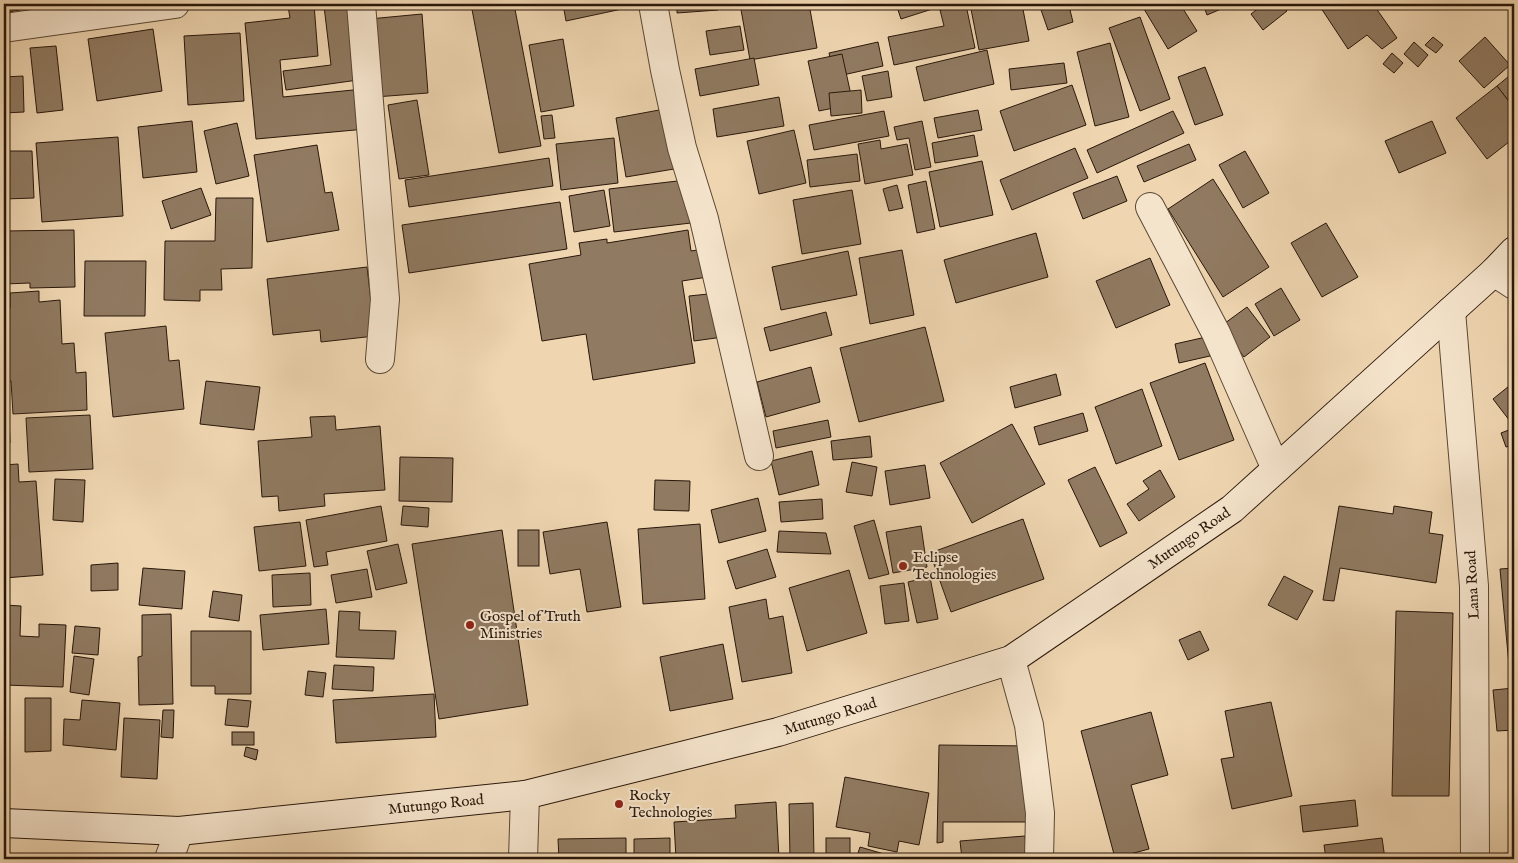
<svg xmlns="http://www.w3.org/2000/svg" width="1518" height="863" font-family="'IM FELL English',serif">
  <rect width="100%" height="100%" fill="#efd6b1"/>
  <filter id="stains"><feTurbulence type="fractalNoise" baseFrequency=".004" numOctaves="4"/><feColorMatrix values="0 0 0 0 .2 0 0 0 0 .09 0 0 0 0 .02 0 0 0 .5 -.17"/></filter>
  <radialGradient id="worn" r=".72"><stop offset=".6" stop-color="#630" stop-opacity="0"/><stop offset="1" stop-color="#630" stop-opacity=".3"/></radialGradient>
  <g fill="#907a61" stroke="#29170a">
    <path d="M4 4H51L4 13Z"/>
    <path d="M314 4 318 56 280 60 283 97 363 89 366 129 256 139 245 23 290 18 288 6Z"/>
    <path d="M349 4 358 80 286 90 283 71 331 65 324 6Z"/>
    <path d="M471 4H514L541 146 499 153Z"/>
    <path d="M563 4H635L636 6 566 21Z"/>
    <path d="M677 4H718V10L677 13Z"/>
    <path d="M740 4H809L817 48 750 60Z"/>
    <path d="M906 4H948L901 19 897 7Z"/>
    <path d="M970 4H1022L1029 41 979 50Z"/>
    <path d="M1039 4H1091L1070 10 1073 22 1048 30Z"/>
    <path d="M1141 4H1180L1197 31 1168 49Z"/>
    <path d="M1203 4H1227L1228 6 1207 15Z"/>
    <path d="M1264 4H1281L1287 11 1263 30 1251 14Z"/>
    <path d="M1321 4H1373L1397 38 1382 49 1367 35 1348 49 1319 5Z"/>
    <path d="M966 5 975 48 894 65 888 37 944 26 940 10Z"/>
    <path d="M422 14 428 93 375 97 369 19Z"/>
    <path d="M1140 17 1170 99 1140 111 1109 28Z"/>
    <path d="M740 26 744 50 710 55 706 31Z"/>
    <path d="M153 29 162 91 97 101 88 39Z"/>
    <path d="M240 33 244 101 188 105 184 36Z"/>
    <path d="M1433 37 1443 45 1436 53 1425 45Z"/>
    <path d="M1485 37 1510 65 1484 88 1459 61Z"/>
    <path d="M563 39 574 106 541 112 529 45Z"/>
    <path d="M878 42 883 66 834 77 829 53Z"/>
    <path d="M1414 42 1428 55 1418 67 1404 54Z"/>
    <path d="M1110 43 1129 117 1095 126 1077 52Z"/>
    <path d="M56 46 63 110 37 113 30 48Z"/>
    <path d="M987 50 994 84 924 101 916 67Z"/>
    <path d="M1392 53 1403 63 1394 73 1383 64Z"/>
    <path d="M842 54 853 104 819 111 808 61Z"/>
    <path d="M754 58 759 85 700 96 695 69Z"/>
    <path d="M1064 63 1067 83 1011 90 1009 69Z"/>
    <path d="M1205 67 1223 115 1195 125 1178 77Z"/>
    <path d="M888 71 892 97 867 101 862 76Z"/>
    <path d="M1514 72V108L1497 86Z"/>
    <path d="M23 76 24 112 4 113V77Z"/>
    <path d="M1072 85 1086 125 1014 151 1000 111Z"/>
    <path d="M1497 86 1514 108V138L1487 159 1456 118Z"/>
    <path d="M861 90 862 113 831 116 829 93Z"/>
    <path d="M779 97 784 126 717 137 713 109Z"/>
    <path d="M417 100 429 175 399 179 388 105Z"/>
    <path d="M670 108 680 168 626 177 616 118Z"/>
    <path d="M978 110 982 130 938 138 934 118Z"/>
    <path d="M884 111 889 136 814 150 809 125Z"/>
    <path d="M1173 111 1184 133 1097 173 1087 150Z"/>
    <path d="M552 115 555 138 544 139 541 116Z"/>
    <path d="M192 121 197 172 143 178 138 127Z"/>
    <path d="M922 121 931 167 915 170 909 138 897 140 894 127Z"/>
    <path d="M1432 121 1446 153 1399 173 1385 141Z"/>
    <path d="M237 123 249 176 216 184 204 131Z"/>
    <path d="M794 130 806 183 759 194 747 141Z"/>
    <path d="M974 135 978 156 935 163 932 143Z"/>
    <path d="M118 137 123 216 42 222 36 143Z"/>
    <path d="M614 138 618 183 561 190 556 144Z"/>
    <path d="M880 140 881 149 907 144 913 175 865 184 858 144Z"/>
    <path d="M1189 144 1196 160 1144 182 1137 166Z"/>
    <path d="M317 145 325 193 332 192 339 230 267 242 254 155Z"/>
    <path d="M1075 148 1088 178 1012 210 1000 180Z"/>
    <path d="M4 151H32L34 198 4 199Z"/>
    <path d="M1245 151 1269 193 1243 208 1219 165Z"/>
    <path d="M857 154 860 181 810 187 807 160Z"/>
    <path d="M549 158 553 186 409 207 405 180Z"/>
    <path d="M982 161 993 215 940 227 929 172Z"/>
    <path d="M1117 176 1127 201 1083 219 1073 193Z"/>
    <path d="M1213 179 1269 267 1223 297 1168 209Z"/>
    <path d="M686 180 691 223 614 232 609 189Z"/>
    <path d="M926 181 935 229 917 233 908 185Z"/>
    <path d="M897 185 903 208 889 211 883 189Z"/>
    <path d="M201 188 211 215 171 229 162 201Z"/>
    <path d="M604 190 610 226 574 232 569 196Z"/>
    <path d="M852 190 861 244 802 254 793 200Z"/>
    <path d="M216 198H253L252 268 221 269 222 290H200V301L164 300 165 241H215Z"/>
    <path d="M560 202 567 249 409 273 402 225Z"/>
    <path d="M1326 223 1358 277 1322 297 1291 243Z"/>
    <path d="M74 230 75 287 30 288V283L4 284V231Z"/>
    <path d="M688 230 691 251 710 248 714 276 682 281 695 363 593 380 586 334 542 341 529 264 581 255 579 243 607 239V243Z"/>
    <path d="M1036 233 1048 277 956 303 944 260Z"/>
    <path d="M902 250 914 315 870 324 859 258Z"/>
    <path d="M848 251 857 295 781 310 772 267Z"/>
    <path d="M1150 258 1170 305 1116 328 1096 281Z"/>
    <path d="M85 261H146L145 316H84Z"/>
    <path d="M367 267 375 336 321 342 320 330 273 335 267 279Z"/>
    <path d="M1281 288 1300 320 1274 336 1255 304Z"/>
    <path d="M39 291V302L60 300 62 344 74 343 76 373 86 372 87 410 13 414 11 381 4 382V340L9 339 7 308H10V293Z"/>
    <path d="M718 293 723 337 694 341 689 296Z"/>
    <path d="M1247 307 1270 337 1244 357 1221 326Z"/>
    <path d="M826 312 832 335 770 351 764 328Z"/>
    <path d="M166 326 169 361 179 360 184 409 113 417 105 333Z"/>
    <path d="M925 327 944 401 859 422 840 348Z"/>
    <path d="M1206 337 1210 356 1179 363 1175 344Z"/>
    <path d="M1205 363 1234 440 1179 460 1150 383Z"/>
    <path d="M811 367 820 402 766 417 757 382Z"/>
    <path d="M1056 374 1061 395 1015 408 1010 387Z"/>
    <path d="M206 381 260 387 254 430 200 424Z"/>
    <path d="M1514 382V424L1513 425 1493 399Z"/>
    <path d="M4 386H8L10 443 4 444Z"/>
    <path d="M1142 389 1162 446 1116 464 1095 407Z"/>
    <path d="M1083 413 1088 431 1039 445 1034 427Z"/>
    <path d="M90 415 93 469 29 472 26 418Z"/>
    <path d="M335 416 336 430 380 426 385 490 324 494 325 506 279 511 278 496 262 497 258 441 312 437 310 417Z"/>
    <path d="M828 420 831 437 776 448 773 431Z"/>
    <path d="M1012 424 1045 484 972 523 940 463Z"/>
    <path d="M1514 428V445L1506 447 1501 433Z"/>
    <path d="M870 436 872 457 833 460 831 441Z"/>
    <path d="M812 451 819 485 779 495 771 461Z"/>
    <path d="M400 457 453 458 452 502 399 501Z"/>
    <path d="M852 462 877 467 872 496 846 492Z"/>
    <path d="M18 464 19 482 36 481 43 575 4 578V465Z"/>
    <path d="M925 465 930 498 890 505 885 471Z"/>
    <path d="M1095 467 1127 533 1100 547 1068 480Z"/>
    <path d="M1160 470 1175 497 1139 521 1127 504 1149 489 1143 481Z"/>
    <path d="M55 479 85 480 83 522 53 520Z"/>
    <path d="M655 480 690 481 689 511 654 510Z"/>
    <path d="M758 498 766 531 719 543 711 510Z"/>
    <path d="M822 499 823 519 781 522 779 502Z"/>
    <path d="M381 506 387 541 326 552 328 565 314 567 306 520Z"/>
    <path d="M403 506 429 508 428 527 401 525Z"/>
    <path d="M1339 506 1393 514 1394 506 1432 512 1429 533 1443 535 1436 583 1340 568 1334 601 1323 600Z"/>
    <path d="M1023 519 1044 579 951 612 930 553Z"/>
    <path d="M874 520 889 574 869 579 854 526Z"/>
    <path d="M300 522 306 566 259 571 254 527Z"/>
    <path d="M607 522 621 607 587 612 580 569 550 574 543 532Z"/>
    <path d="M700 524 705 599 643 604 638 529Z"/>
    <path d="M921 526 927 567 893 573 886 532Z"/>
    <path d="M502 530 528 705 439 719 412 544Z"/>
    <rect x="518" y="530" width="21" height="36"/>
    <path d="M779 531 826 533 831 554 777 552Z"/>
    <path d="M398 544 407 583 376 590 367 551Z"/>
    <path d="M767 549 776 577 736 589 727 561Z"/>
    <path d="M118 563V590L91 591V565Z"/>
    <path d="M143 568 185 571 182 609 139 605Z"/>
    <path d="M1514 568V664L1509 665 1500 569Z"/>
    <path d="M367 569 372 597 336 603 331 575Z"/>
    <path d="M849 570 867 633 807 651 789 588Z"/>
    <path d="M310 573 311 605 273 607 272 575Z"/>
    <path d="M1284 576 1313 591 1297 620 1268 605Z"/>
    <path d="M930 577 938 619 917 623 908 582Z"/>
    <path d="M904 583 909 621 885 624 880 586Z"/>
    <path d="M213 591 242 595 239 621 209 617Z"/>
    <path d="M766 599 769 619 783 616 792 673 742 682 729 607Z"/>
    <path d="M4 605 21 606 20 636 39 637V624L66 625 63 687 4 685Z"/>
    <path d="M326 609 329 644 263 650 260 615Z"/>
    <path d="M339 611 360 612 359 630 396 631 394 659 336 657Z"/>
    <path d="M1396 611 1453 613 1449 796H1392Z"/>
    <path d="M171 614 173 704 139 705 138 657 142 656V615Z"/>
    <path d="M75 626 100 628 98 655 72 653Z"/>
    <path d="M191 631H251V694H215V686H191Z"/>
    <path d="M1200 631 1209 650 1188 660 1179 640Z"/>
    <path d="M723 644 733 699 670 711 660 657Z"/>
    <path d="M74 656 94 659 89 695 70 692Z"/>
    <path d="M334 665 374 667 373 691 332 689Z"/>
    <path d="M308 671 326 673 323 697 305 695Z"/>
    <path d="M1514 688V730L1497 731 1493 690Z"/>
    <path d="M434 694 436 737 336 743 333 700Z"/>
    <path d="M25 698H51V751L25 752Z"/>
    <path d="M228 699 251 701 248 727 225 725Z"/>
    <path d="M82 700 120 703 116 750 63 745 64 719 80 720Z"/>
    <path d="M1271 702 1292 796 1232 809 1221 759 1234 757 1225 711Z"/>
    <path d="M163 710H174L173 738 161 737Z"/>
    <path d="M1151 712 1168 775 1131 785 1149 849 1115 858 1081 731Z"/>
    <path d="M124 718 160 720 157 779 121 777Z"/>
    <rect x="232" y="732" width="22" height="13"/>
    <path d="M939 745 1029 746 1027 822H943V842L937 843Z"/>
    <path d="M246 747 258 750 256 760 244 756Z"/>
    <path d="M845 777 929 793 919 845 899 841 897 852 868 846 870 833 836 827Z"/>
    <path d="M1355 800 1358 826 1303 832 1300 806Z"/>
    <path d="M776 802 779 859H676L674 822 736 818 735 805Z"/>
    <path d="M813 803 814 859H790L789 804Z"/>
    <path d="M1025 836 1027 859H962L960 841Z"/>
    <path d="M626 838V859H559L558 839Z"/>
    <path d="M670 838V859H634V839Z"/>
    <rect x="826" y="838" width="24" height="21"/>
    <path d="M1382 838 1385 859H1326L1324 845Z"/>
    <path d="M860 847 891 856 890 859H856Z"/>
    <path d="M1511 853V858L1514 859H1495V854Z"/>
  </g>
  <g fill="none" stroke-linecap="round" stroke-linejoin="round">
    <defs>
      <g id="minor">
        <path d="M361 4 385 299 380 359"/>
        <path d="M653 4 665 70 682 148 704 219 759 456"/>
        <path d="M4 28 175 4"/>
        <path d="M1150 207 1216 333 1276 469"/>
        <path d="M1494 272 1514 285"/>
        <path d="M1451 311 1474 586 1475 859"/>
        <path d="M1011 660 1029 725 1040 813 1039 859"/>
        <path d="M169 859 179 831"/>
        <path d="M523 859 525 795"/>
      </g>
      <path id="secondary" d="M4 823 179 831 525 795 778 732 1011 660 1232 509 1494 272 1514 251"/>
    </defs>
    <use href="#minor" stroke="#5a4734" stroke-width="30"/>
    <use href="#secondary" stroke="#29170a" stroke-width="30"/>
    <use href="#minor" stroke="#f5e4cc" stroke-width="28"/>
    <use href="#secondary" stroke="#f5e4cc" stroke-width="28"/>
  </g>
  <g fill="#8f2418" stroke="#f5e4cc" stroke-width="2">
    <circle cx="903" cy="566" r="5"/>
    <circle cx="470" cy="625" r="5"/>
    <circle cx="619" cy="804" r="5"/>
  </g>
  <g text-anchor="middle" stroke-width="4" stroke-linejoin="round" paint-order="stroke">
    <g font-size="15" fill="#29170a" stroke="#f5e4cc">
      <text transform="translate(1189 538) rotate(-35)" y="5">Mutungo Road</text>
      <text transform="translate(1472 585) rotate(-93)" y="5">Lana Road</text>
      <text transform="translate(830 716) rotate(-17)" y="5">Mutungo Road</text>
      <text transform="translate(436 804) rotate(-6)" y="5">Mutungo Road</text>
    </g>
    <g font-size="15" fill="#29170a" stroke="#f5e4cc" text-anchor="start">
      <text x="913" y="562">Eclipse<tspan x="913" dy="17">Technologies</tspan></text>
      <text x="480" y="621">Gospel of Truth<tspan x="480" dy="17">Ministries</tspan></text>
      <text x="629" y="800">Rocky<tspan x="629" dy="17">Technologies</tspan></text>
    </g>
  </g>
  <rect width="1518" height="863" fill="none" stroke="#efd6b1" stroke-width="20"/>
  <rect x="5" y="5" width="1508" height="853" fill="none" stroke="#29170a" stroke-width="2.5"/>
  <rect x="10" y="10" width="1498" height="843" fill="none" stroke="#29170a"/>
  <rect width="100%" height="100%" filter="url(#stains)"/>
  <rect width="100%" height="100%" fill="url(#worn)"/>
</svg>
